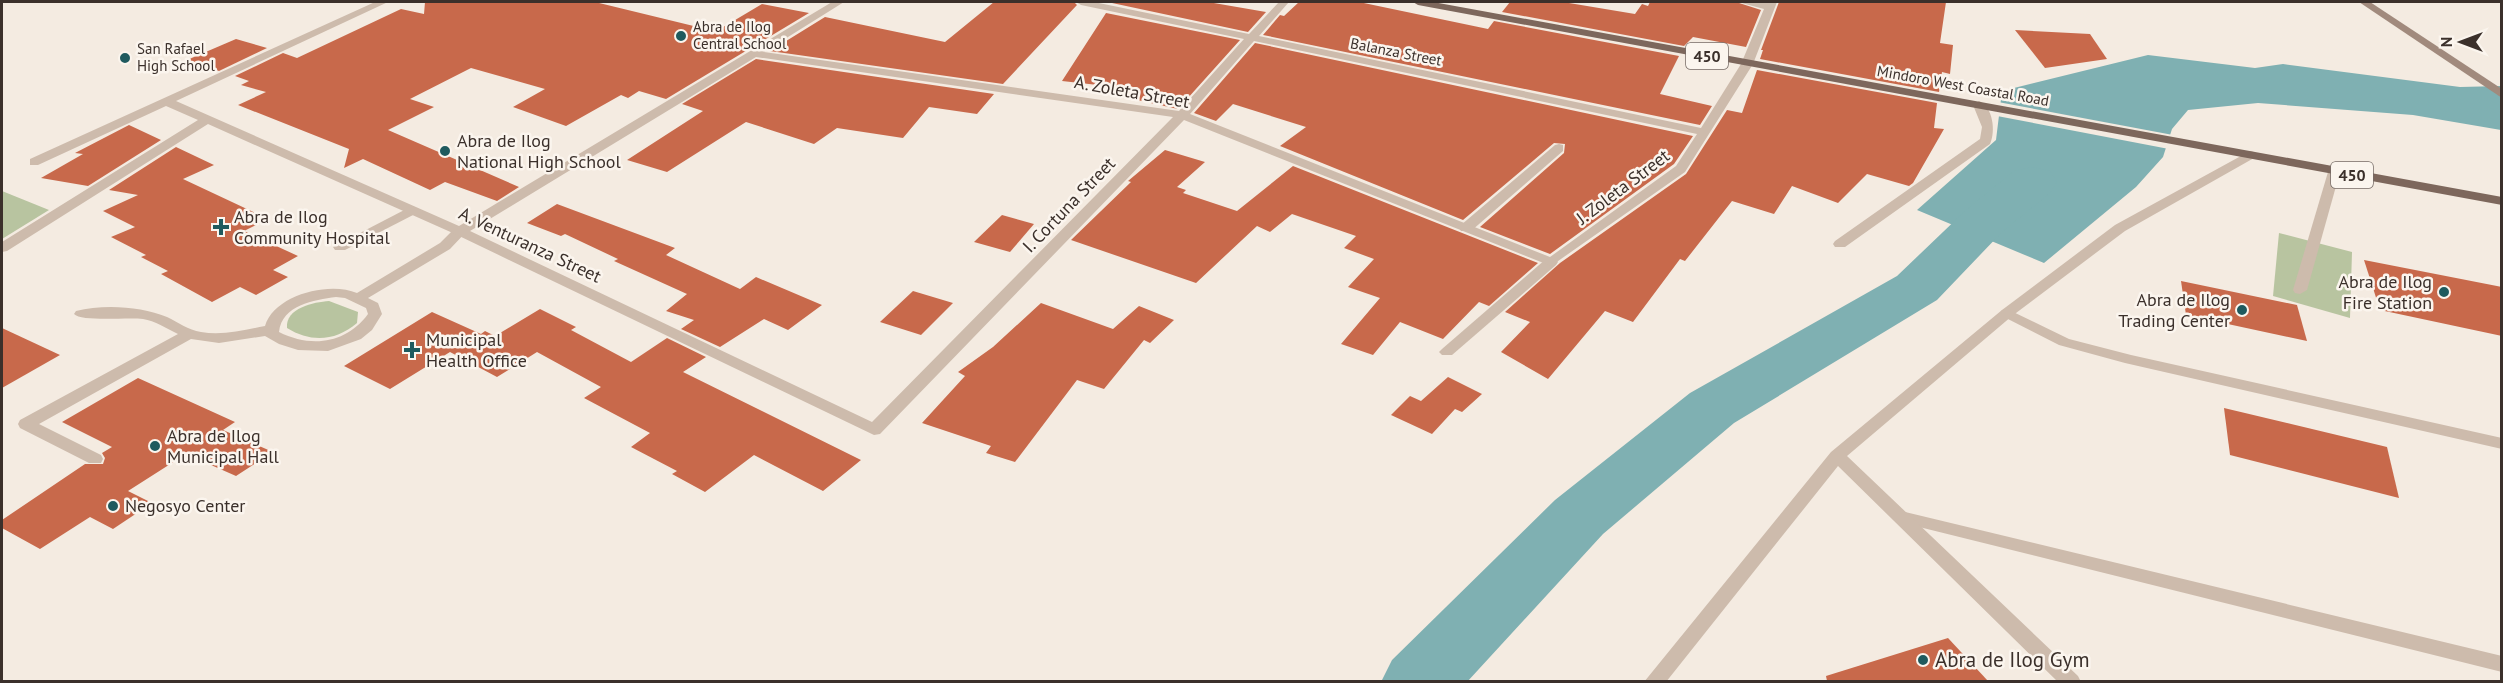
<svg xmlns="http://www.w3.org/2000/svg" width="2503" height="683" font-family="'PT Sans',sans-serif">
  <rect width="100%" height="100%" fill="#f4ebe1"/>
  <g fill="#b8c4a0">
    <path d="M2 191 49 210 2 239Z"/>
    <path d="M2279 233 2352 252 2350 318 2273 296Z"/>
    <path d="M329 301 358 312 357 323C336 341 311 343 287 328 285 308 314 302 329 301Z"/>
  </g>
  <path fill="#7fb0b2" d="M2148 55 2255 68 2283 64 2460 87 2501 86V130L2413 115 2258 103 2188 110 2172 129 2163 157 2136 187 2044 263 1917 210 1996 140 2002 91Z"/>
  <path fill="#f4ebe1" d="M1998 102 2173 135 2169 149 1997 116Z"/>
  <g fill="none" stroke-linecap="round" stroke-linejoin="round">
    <path fill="#7fb0b2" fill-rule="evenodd" d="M2032 167 2050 171 2057 182 2050 193 2002 232 1937 300 1734 423 1603 534 1467 682H1381L1392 660 1555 500 1690 393 1897 276 1966 210 2014 171Z"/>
  </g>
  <g fill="#c8694b">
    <path d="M425 2H595L710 30 714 28 720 29 762 4 809 13 666 99 639 91 628 98 621 95 566 126 513 107 545 89 471 68 410 99 434 107 388 130 519 187 497 201 445 182 430 190 363 159 344 168 349 149 238 105 266 92 241 85 249 81 235 76 283 53 297 58 401 9 424 14Z"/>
    <path d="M994 2H1074L1077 5 1003 84 770 51 825 17 945 42Z"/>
    <path d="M1114 2H1208L1266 12 1248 32 1112 3Z"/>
    <path d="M1299 2H1359L1488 29 1494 21 1679 56 1660 94 1712 106 1700 125 1263 35 1280 15 1284 16Z"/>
    <path d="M1510 2H1563L1635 14 1642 4 1648 6 1650 2H1736L1761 10 1746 47 1693 37 1684 46 1502 12Z"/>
    <path d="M1779 2H1946L1940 43 1953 45 1950 74 1942 72 1939 92 1760 59 1763 50H1761Z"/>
    <path d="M1106 13 1240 40 1178 109 1110 94 1116 87 1062 81Z"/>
    <path d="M2015 30 2090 34 2107 59 2045 68Z"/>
    <path d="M236 39 267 48 219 71 187 60Z"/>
    <path d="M1255 43 1693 136 1674 164 1550 254 1480 227 1564 153 1565 144 1554 143 1463 220 1280 146 1306 127 1233 104 1216 121 1194 113Z"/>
    <path d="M756 59 994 94 977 114 929 107 903 138 837 128 814 144 746 122 667 172 627 160 703 111 682 104Z"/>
    <path d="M1757 70 1937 103 1934 128 1944 129 1913 183 1909 186 1867 174 1838 203 1792 186 1774 214 1732 201 1685 261 1680 259 1633 322 1605 311 1548 379 1501 352 1530 322 1505 312 1560 263 1686 174 1727 110 1742 113Z"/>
    <path d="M129 125 161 140 88 186 41 178 83 154 75 153Z"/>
    <path d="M176 147 214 165 183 179 268 219 244 231 298 256 273 270 288 277 256 295 240 287 212 302 161 274 168 271 141 257 146 255 111 237 135 227 103 211 138 195 109 190Z"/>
    <path d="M1165 150 1205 162 1177 187 1186 190 1183 193 1237 211 1293 166 1538 263 1489 306 1479 302 1443 339 1400 322 1373 355 1341 344 1380 298 1348 287 1374 259 1344 248 1356 236 1292 214 1270 232 1257 226 1196 283 1071 240 1131 182 1128 181Z"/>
    <path d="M557 204 675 248 666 255 740 289 756 277 822 305 788 330 764 319 720 347 681 329 694 320 666 311 687 294 614 261 618 259 565 234 561 236 527 223Z"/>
    <path d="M1002 215 1034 224 1010 252 974 242Z"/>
    <path d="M2364 260 2502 287V336L2380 310Z"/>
    <path d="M2181 281 2297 305 2307 341 2186 315Z"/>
    <path d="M913 291 953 303 921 335 880 322Z"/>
    <path d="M1041 303 1113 329 1139 306 1174 320 1150 343 1144 340 1104 389 1077 380 1015 462 986 453 991 446 922 423 965 376 958 372 993 347Z"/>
    <path d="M540 309 576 327 571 330 631 362 667 338 706 357 683 372 861 460 823 491 754 455 705 492 672 474 677 471 631 447 650 433 584 398 601 387 537 352 497 377 450 352 390 389 344 366 432 312 481 334 485 331 495 336Z"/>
    <path d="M2 328 60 355 2 388Z"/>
    <path d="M1448 377 1482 394 1462 412 1455 409 1432 434 1391 415 1410 396 1421 401Z"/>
    <path d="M138 378 235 422 223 430 273 452 236 476 186 454 128 491 152 503 113 529 90 517 40 549 2 528V520L85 464H103L105 458 102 453 112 447 62 422Z"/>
    <path d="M2224 408 2387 447 2399 498 2230 455Z"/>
    <path d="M1948 638 1988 681H1827L1826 676Z"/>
  </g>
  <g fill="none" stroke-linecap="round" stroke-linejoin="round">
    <g fill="#cdbbac" fill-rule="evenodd">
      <path d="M1559 144 1563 145V151L1471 231H1461L1459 228 1461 225 1555 145Z"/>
      <path d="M2334 168 2340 172 2307 290 2300 294 2295 293 2293 290 2328 172Z"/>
      <path d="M412 206 419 210 417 213 345 250H335L333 247Z"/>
      <path d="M460 227 467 231 450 249 368 298 378 303 382 314 372 330 361 339 328 351 298 350 279 344 265 336 219 343 191 339 39 424 101 455 103 459 101 463H89L20 428 18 424 20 420 178 334C166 328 155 321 143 319 128 317 81 322 74 314L76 311C103 304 141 306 167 317 178 322 188 330 201 332 222 336 244 330 265 326 274 295 329 281 357 293L440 243 455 228ZM336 297 345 298 366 308 368 314C346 344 311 348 279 332 282 305 314 300 336 297Z"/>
      <path d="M1551 258 1556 259 1558 262 1556 265 1452 355H1442L1439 352 1442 349 1546 259Z"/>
      <path d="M2007 309 2069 339 2131 355 2502 438V449L2125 363 2059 345 2002 316 2000 313 2002 310Z"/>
      <path d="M1901 511 2502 656V672L1895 521 1892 517 1895 513Z"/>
    </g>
    <g fill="#cdbbac" fill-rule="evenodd">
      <path d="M375 2H388L176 101 459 226 832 2H844L764 52 1179 111 1244 39 1081 5 1076 2H1094L1249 34 1279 2H1289L1259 36 1701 128 1741 64 1764 9 1738 2H1777L1753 64 1685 172 1551 266 1184 120 880 434 874 435 455 234 208 124 7 251 2 252V242L198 120 166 106 38 165H30V159ZM1254 41 1697 134 1676 166 1550 257 1190 114ZM756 57 1173 117 872 422 470 231Z"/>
      <path d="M1979 101C1993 107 1996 131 1990 144L1845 247H1835L1833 244 1835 241 1980 139 1982 127 1973 105Z"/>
      <path d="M2250 151 2254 152V158L2125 231 2012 316 1847 456 2078 676 2081 682H2058L1838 466 1666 682H1644L1831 452 2002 310 2115 225Z"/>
    </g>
    <path fill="#a18a7d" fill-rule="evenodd" d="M2359 2H2370L2502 89V98Z"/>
    <path fill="#7d675c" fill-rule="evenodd" d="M1413 2H1433L2502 197V205L1418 5Z"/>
  </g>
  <g fill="#1f5a5e" stroke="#fbf5ee" stroke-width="2">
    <circle cx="681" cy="36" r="6"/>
    <circle cx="125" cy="58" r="6"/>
    <circle cx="445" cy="151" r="6"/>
    <path d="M218 218h6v6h6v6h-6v6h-6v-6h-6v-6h6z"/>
    <circle cx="2444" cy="292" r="6"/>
    <circle cx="2242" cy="310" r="6"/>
    <path d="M409 341h6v6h6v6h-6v6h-6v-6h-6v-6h6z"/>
    <circle cx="155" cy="446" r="6"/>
    <circle cx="113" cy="506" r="6"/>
    <circle cx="1923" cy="660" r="6"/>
  </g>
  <g text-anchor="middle" stroke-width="5" stroke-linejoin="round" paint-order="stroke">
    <g font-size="15" fill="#3b302b" stroke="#fbf5ee" text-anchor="start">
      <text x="693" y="32">Abra de Ilog<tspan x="693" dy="17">Central School</tspan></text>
      <text x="137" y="54">San Rafael<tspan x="137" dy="17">High School</tspan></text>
    </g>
    <g font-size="15" fill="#3b302b" stroke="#fbf5ee">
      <text transform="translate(1396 52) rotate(11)" y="5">Balanza Street</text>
      <text transform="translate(1963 86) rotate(10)" y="5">Mindoro West Coastal Road</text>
    </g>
    <g fill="#fbf5ee" stroke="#756b66" stroke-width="1.5">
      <rect x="1686" y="43" width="42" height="26" rx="4.5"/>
      <rect x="2331" y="162" width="42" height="26" rx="4.5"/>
    </g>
    <g font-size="16" font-weight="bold" fill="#3b302b">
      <text x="1707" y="62">450</text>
      <text x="2352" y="181">450</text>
    </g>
    <g font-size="18" fill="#3b302b" stroke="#fbf5ee">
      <text transform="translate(1132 92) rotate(10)" y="6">A. Zoleta Street</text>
      <text transform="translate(1623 187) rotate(-37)" y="6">J. Zoleta Street</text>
      <text transform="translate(1069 205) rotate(-46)" y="6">I. Cortuna Street</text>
      <text transform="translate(530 245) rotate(25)" y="6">A. Venturanza Street</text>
    </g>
    <g font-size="18" fill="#3b302b" stroke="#fbf5ee" text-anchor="start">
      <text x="457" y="147">Abra de Ilog<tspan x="457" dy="21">National High School</tspan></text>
      <text x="234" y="223">Abra de Ilog<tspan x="234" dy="21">Community Hospital</tspan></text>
      <text x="2432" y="288" text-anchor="end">Abra de Ilog<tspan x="2432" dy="21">Fire Station</tspan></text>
      <text x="2230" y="306" text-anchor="end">Abra de Ilog<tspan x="2230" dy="21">Trading Center</tspan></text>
      <text x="426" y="346">Municipal<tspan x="426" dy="21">Health Office</tspan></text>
      <text x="167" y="442">Abra de Ilog<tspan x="167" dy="21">Municipal Hall</tspan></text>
      <text x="125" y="512">Negosyo Center</text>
    </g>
    <g font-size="21" fill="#3b302b" stroke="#fbf5ee" text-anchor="start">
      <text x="1935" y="667">Abra de Ilog Gym</text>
    </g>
  </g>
  <rect width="2503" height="683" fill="none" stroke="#3b302b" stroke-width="6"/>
  <g transform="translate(2461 42) rotate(270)" stroke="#fbf5ee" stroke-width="4.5" paint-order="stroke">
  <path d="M0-4.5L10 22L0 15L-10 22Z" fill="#3b302b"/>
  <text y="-9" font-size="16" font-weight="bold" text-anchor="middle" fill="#3b302b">N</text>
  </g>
</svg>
